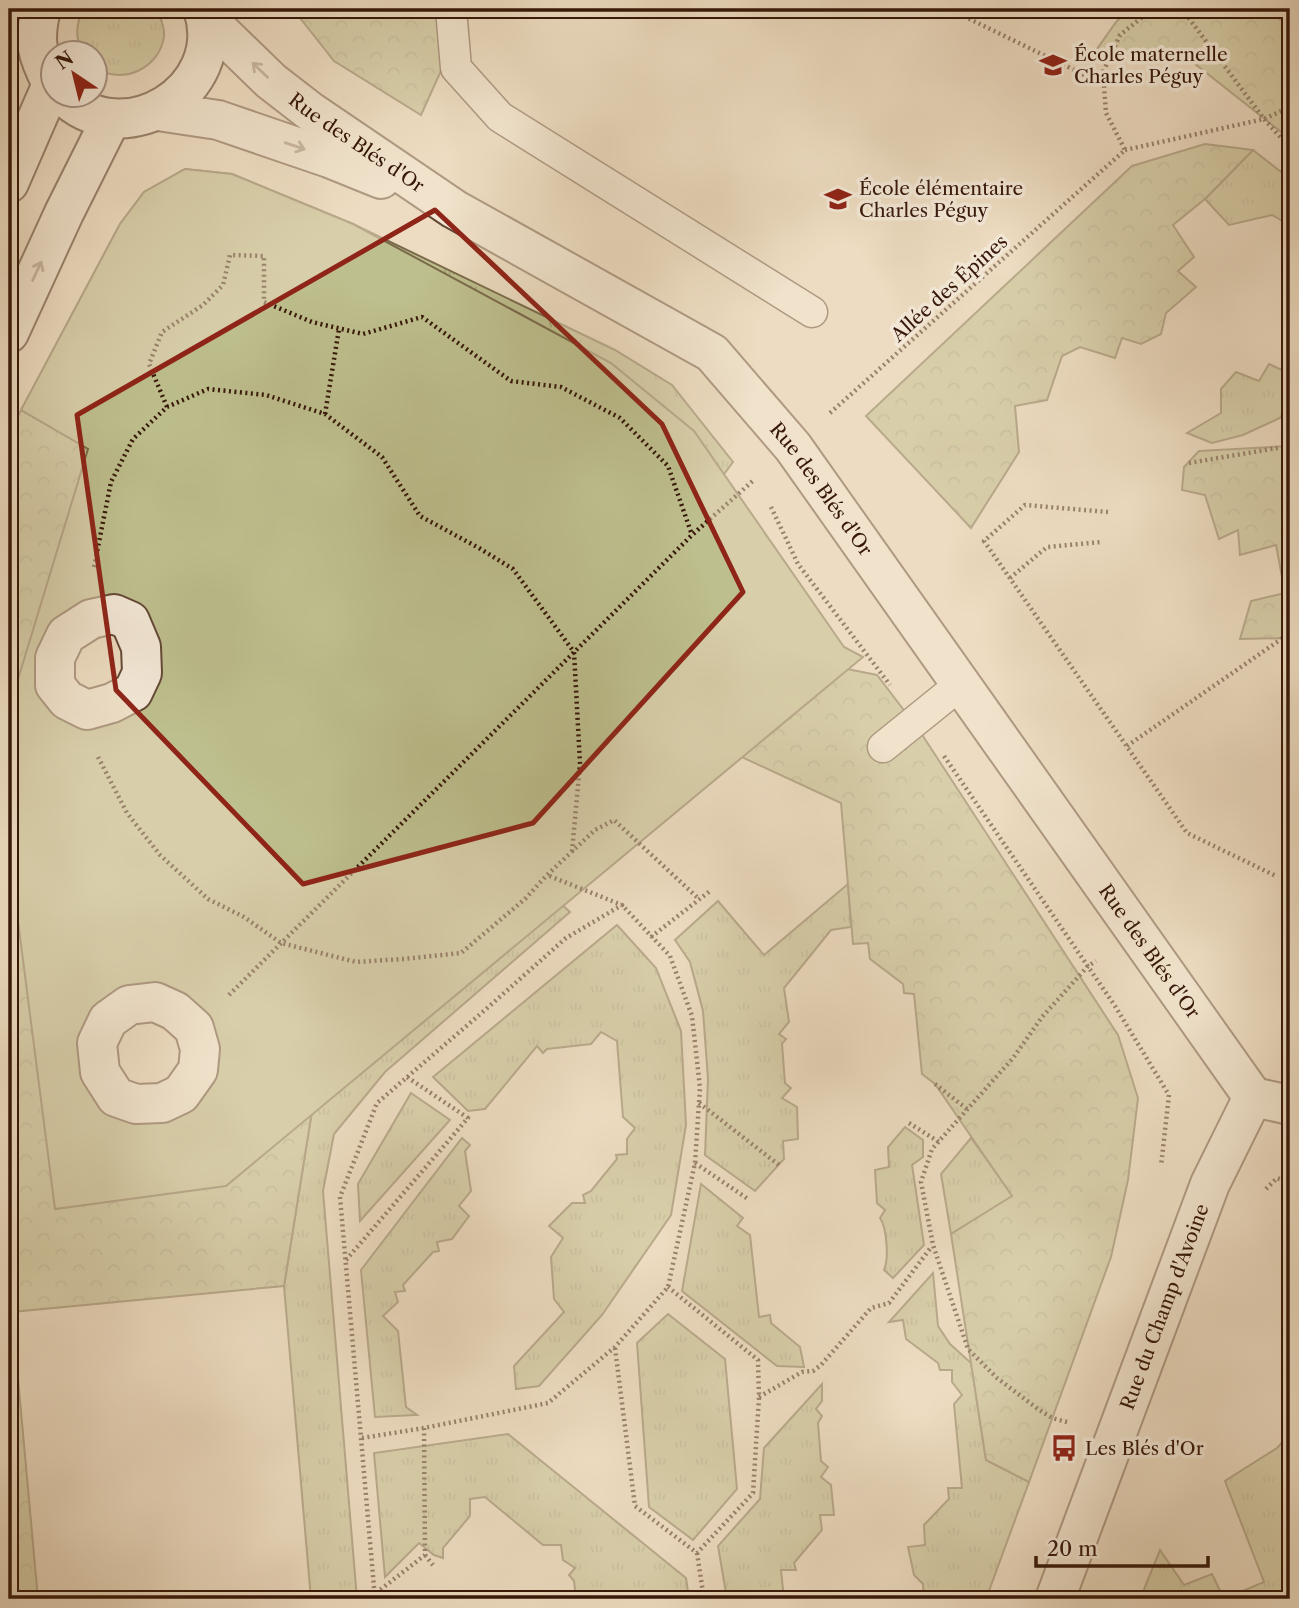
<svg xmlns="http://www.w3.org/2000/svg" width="1299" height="1608" font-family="'Libre Caslon Text',serif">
  <defs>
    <pattern id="grass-tufts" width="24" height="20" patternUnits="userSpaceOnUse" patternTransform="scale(1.75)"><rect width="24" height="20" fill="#bebf8e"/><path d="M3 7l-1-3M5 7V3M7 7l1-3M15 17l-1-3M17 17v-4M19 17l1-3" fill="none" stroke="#a4a379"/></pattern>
    <pattern id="forest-crowns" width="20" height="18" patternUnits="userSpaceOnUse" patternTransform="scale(1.75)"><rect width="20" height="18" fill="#bebf8e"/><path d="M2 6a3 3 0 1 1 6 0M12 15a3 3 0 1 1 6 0" fill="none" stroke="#a4a379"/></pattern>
  </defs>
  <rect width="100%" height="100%" fill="#eddcc1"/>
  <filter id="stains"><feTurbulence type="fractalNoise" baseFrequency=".00286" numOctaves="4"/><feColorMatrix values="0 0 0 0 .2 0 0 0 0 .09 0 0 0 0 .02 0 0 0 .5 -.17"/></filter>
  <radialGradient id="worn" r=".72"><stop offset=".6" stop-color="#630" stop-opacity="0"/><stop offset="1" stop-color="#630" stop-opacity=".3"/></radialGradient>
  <g fill="url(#grass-tufts)" stroke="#7a6b4b" stroke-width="2">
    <path d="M83 9H157C160 17 165 27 164 36 160 69 121 86 95 67L94 52H82C75 37 76 24 83 9Z"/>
    <path d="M1253 150 1290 179V225L1272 215 1229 225 1205 199Z"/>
    <path d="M353 224 615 350 672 385 733 462 724 474 289 304Z"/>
    <path d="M1269 364 1290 374V402L1280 418 1243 435 1212 443 1187 433 1221 413V389L1236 372 1259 381Z"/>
    <path d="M848 884 851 927 831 930 784 988 789 1022 779 1034 786 1039 782 1044 785 1083 791 1088 782 1098 797 1107 798 1139 783 1141 784 1159 755 1191 705 1155 708 1079 703 1011 690 962 675 940 718 901 764 955Z"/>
    <path d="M543 888 570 912 385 1072 334 1134 323 1191 357 1599H311L284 1286 315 1093Z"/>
    <path d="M617 925 656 968 681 1031 686 1125 671 1215 602 1315 539 1386 516 1389 514 1366 564 1312 554 1299 551 1257 563 1238 549 1226 572 1203H585L583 1195 591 1191 617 1159 616 1155 627 1154V1139L635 1128 623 1117 617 1041 601 1032 591 1044 547 1049 543 1053 537 1046 485 1109 468 1111 433 1077Z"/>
    <path d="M411 1093 450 1120 360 1221 358 1184Z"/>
    <path d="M905 1127 923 1140V1157L912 1165 924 1245 893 1278 884 1270C889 1259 887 1228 880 1218L885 1210 877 1203 875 1170 889 1167 888 1147Z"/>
    <path d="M462 1138 470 1145 465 1151 471 1191 459 1206 469 1216 452 1239 437 1242 439 1251 433 1252 403 1285 405 1291 395 1292 398 1302 383 1316 398 1331 406 1407 417 1415 375 1417 361 1270Z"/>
    <path d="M971 1138 1013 1196 951 1234 941 1174Z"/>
    <path d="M701 1184 743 1218 737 1226 750 1235 759 1317 770 1315 771 1323 800 1347 804 1367 777 1366 682 1291Z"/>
    <path d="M933 1273 938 1326 950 1344 971 1363 986 1460 1029 1482 986 1599H924L923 1584 914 1575 908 1547 925 1545 924 1525 949 1499 948 1488H962L954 1404 962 1395 952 1382V1370H940L938 1363 906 1339 903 1320 889 1322Z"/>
    <path d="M668 1314 725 1359 737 1489 693 1540 649 1507 637 1343Z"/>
    <path d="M822 1384V1401L816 1409 822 1416 818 1423 821 1461 828 1467 821 1477 831 1485 834 1515H820L822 1530 794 1563 796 1570H781L784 1599H727L718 1546 760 1499 764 1448Z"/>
    <path d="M508 1434 686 1578 689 1599H576L574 1581 569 1575 575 1568 563 1560 561 1545H543L485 1497 470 1499V1516L443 1548V1558L434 1555 419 1543 385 1577 374 1453Z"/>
    <path d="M1290 1434V1599H1140L1160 1550 1184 1585 1212 1574 1224 1599 1264 1582 1225 1481 1277 1448Z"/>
  </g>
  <g fill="url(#forest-crowns)" stroke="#7a6b4b" stroke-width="2">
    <path d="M293 9H469L421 115 334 61Z"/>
    <path d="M1130 9H1282L1279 19 1290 24V139L1190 60 1097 49 1116 22Z"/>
    <path d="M1205 144 1253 150 1205 199 1173 225 1194 257 1178 271 1196 287 1166 313 1161 334 1141 344 1122 338 1115 358 1080 347 1062 356 1047 400 1015 406 1019 452 971 528 866 416 1132 166Z"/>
    <path d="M185 169 232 174 353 224 289 304 66 635 79 999 116 1097 315 1092 284 1286 12 1312 38 1599H9V433L120 224 144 192Z"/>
    <path d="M1290 446V638L1240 639 1251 601 1285 593 1276 545 1240 555 1238 530 1219 539 1205 495 1182 490 1184 467 1199 451Z"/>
    <path d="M837 667 877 675 919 730 1118 1035 1138 1098 1128 1180 1111 1257 1029 1482 986 1460 951 1234 1012 1196 935 1084 922 1074 914 994 904 993 903 984 870 959 868 943 853 944 841 803 733 753Z"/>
  </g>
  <path fill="#bebf8e" stroke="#7a6b4b" stroke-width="2" fill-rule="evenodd" d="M185 169 232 174 353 224 611 363 694 431 844 647 863 657 226 1186 55 1209 9 851V709L88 449 21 410 120 224 144 192ZM91 619 141 647 112 703 55 686ZM175 1011 198 1070 136 1104 97 1043 108 1020Z"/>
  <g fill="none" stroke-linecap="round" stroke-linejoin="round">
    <defs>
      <g id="service">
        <path d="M451 9 456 68 500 117 812 312"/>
        <path d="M883 747 961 684"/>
      </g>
      <g id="pedestrian">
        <path d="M114 614 130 621 141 647 142 673 133 692 112 703 87 710 67 700 55 685V658L66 635 91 619Z"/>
        <path d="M155 1002 175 1011 194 1028 200 1049 198 1070 181 1094 162 1103 136 1104 116 1097 100 1072 97 1043 108 1020 129 1005Z"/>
      </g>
      <g id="minor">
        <path id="s1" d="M206 18 271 81 311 112 454 209 712 353 793 447 1253 1097 1290 1105"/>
        <path d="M158 111 218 120 329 158 381 179"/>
        <path id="s2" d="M1055 1599 1210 1184 1253 1097"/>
      </g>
      <g id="secondary">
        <path d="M41 9C33 42 37 55 52 84"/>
        <path d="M62 94C123 156 230 90 203 9"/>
        <path d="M9 183 52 84"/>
        <path d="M9 333 64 213 111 119"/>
      </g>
    </defs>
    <use href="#service" stroke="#644836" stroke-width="33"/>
    <use href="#pedestrian" stroke="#644836" stroke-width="42"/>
    <use href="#minor" stroke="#644836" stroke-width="42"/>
    <use href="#secondary" stroke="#361708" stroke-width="42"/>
    <g stroke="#361708" stroke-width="4.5" stroke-dasharray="2 3.5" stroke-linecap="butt">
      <path d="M949 9 1103 84"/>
      <path d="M1182 9 1264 119 1290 148"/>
      <path d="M1125 150 1264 119 1290 107"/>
      <path d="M167 407 149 364 162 332 203 305 223 285 230 255 264 256V302L312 322 363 334 422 317 511 381 561 387 620 418 668 466 692 535"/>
      <path d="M830 413 1125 150 1106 113 1103 72 1120 35 1151 10 1155 9"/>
      <path d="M325 414 339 329"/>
      <path d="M1283 447 1290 456"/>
      <path d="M1189 463 1283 447 1290 430"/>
      <path d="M771 507 798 564 890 685"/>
      <path d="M1108 512 1025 505 984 541 1187 833 1276 876"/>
      <path d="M94 567 111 482 133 439 167 407 208 389 266 395 325 414 382 457 420 516 479 548 513 569 574 652 580 764 572 852"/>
      <path d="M1010 578 1047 547 1101 542"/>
      <path d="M1127 746 1290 633"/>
      <path d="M944 756 1115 1006 1169 1095 1161 1166"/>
      <path d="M98 757 127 813 160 855 208 899 244 917 281 943 356 962 403 959 461 953 525 899 547 875 595 830 614 820 699 899"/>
      <path d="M651 937 710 891"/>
      <path d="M229 995 692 535 755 479"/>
      <path d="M935 1084 967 1109"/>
      <path d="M699 1103 779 1165"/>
      <path d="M909 1123 939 1142"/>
      <path d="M695 1163 748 1199"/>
      <path d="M1266 1189 1277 1178 1290 1183"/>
      <path d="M346 1260 468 1118 407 1077"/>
      <path d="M615 1348 635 1506 697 1553 753 1493 759 1397 758 1360 668 1287"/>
      <path d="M759 1397 802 1372 813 1371 821 1365 871 1308 889 1303 932 1246"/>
      <path d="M1067 1422 1052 1418 1038 1409 997 1378 968 1349 933 1245 921 1182 932 1149 1013 1058 1042 1017 1088 966 1096 961"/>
      <path d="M362 1438 424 1428 548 1403 615 1347 668 1287 695 1163 700 1088 692 1016 670 956 622 905"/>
      <path d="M697 1553 704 1599"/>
      <path d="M425 1555 433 1565"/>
      <path d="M376 1593 425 1555 424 1428"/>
      <path d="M375 1599 340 1197 377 1103 485 1010 566 938 622 905 547 875"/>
      <path d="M1000 1599 1003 1590"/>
    </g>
    <use href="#service" stroke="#f3e8d7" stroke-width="30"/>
    <use href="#pedestrian" stroke="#f3e8d7" stroke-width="38"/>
    <use href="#minor" stroke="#f3e8d7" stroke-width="38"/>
    <use href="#secondary" stroke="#f3e8d7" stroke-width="38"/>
  </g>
  <defs><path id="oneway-shaft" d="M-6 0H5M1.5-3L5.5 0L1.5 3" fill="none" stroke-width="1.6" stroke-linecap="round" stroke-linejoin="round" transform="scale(1.75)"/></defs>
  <g stroke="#9e8a7a">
    <use href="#oneway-shaft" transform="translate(260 70) rotate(-136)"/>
    <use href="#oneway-shaft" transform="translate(295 146) rotate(19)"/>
    <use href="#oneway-shaft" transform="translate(37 271) rotate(-65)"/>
  </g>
  <path d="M0 0H1299V1608H0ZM435 210 662 424 743 592 533 823 303 884 116 690 77 415Z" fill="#eddcc1" fill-opacity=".55" fill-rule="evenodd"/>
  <path fill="none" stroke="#8f2418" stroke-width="5" stroke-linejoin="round" d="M435 210 662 424 743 592 533 823 303 884 116 690 77 415Z"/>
  <defs>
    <symbol id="school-bare" viewBox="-9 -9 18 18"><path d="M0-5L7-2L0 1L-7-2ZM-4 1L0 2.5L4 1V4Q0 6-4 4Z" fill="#8f2418" stroke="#f3e8d7" stroke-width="2.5" paint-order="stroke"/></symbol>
    <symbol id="bus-bare" viewBox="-9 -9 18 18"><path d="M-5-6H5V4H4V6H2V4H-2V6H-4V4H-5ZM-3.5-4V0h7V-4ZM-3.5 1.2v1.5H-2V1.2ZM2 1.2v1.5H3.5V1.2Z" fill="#8f2418" stroke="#f3e8d7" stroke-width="2.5" paint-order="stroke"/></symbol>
  </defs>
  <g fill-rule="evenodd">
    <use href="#school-bare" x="1034" y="46" width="38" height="38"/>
    <use href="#school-bare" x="819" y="180" width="38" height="38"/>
    <use href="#bus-bare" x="1045" y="1429" width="38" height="38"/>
  </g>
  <g text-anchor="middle" stroke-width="7" stroke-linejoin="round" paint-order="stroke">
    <g font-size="19" fill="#361708" stroke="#f3e8d7" text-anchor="start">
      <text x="1074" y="61">École maternelle<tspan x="1074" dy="22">Charles Péguy</tspan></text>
      <text x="859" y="195">École élémentaire<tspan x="859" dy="22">Charles Péguy</tspan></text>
      <text x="1085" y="1455">Les Blés d'Or</text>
    </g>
    <g font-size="19" fill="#361708" stroke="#f3e8d7">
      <text dy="7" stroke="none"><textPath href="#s1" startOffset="196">Rue des Blés d'Or</textPath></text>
      <text transform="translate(949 288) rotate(-42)" y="7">Allée des Épines</text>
      <text dy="7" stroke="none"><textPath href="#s1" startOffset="784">Rue des Blés d'Or</textPath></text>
      <text dy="7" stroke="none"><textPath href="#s1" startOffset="1351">Rue des Blés d'Or</textPath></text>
      <text dy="7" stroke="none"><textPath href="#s2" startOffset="312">Rue du Champ d'Avoine</textPath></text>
    </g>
  </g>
  <rect width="1299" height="1608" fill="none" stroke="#eddcc1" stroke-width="35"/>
  <rect x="10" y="10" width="1278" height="1587" fill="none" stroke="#361708" stroke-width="3.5"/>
  <rect x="18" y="18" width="1264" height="1573" fill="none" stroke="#361708" stroke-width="2"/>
  <g transform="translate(74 74) rotate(325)"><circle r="33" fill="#f3e8d7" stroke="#a79484" stroke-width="2"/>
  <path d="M0-5L12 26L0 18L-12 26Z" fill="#8f2418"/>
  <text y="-10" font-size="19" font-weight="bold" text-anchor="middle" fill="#361708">N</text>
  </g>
  <path d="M1036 1556v10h172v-10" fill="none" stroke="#361708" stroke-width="3.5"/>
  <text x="1047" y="1556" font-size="21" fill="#361708" stroke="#f3e8d7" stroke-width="5" paint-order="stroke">20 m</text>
  <rect width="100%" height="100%" filter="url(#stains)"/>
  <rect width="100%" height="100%" fill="url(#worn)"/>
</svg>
